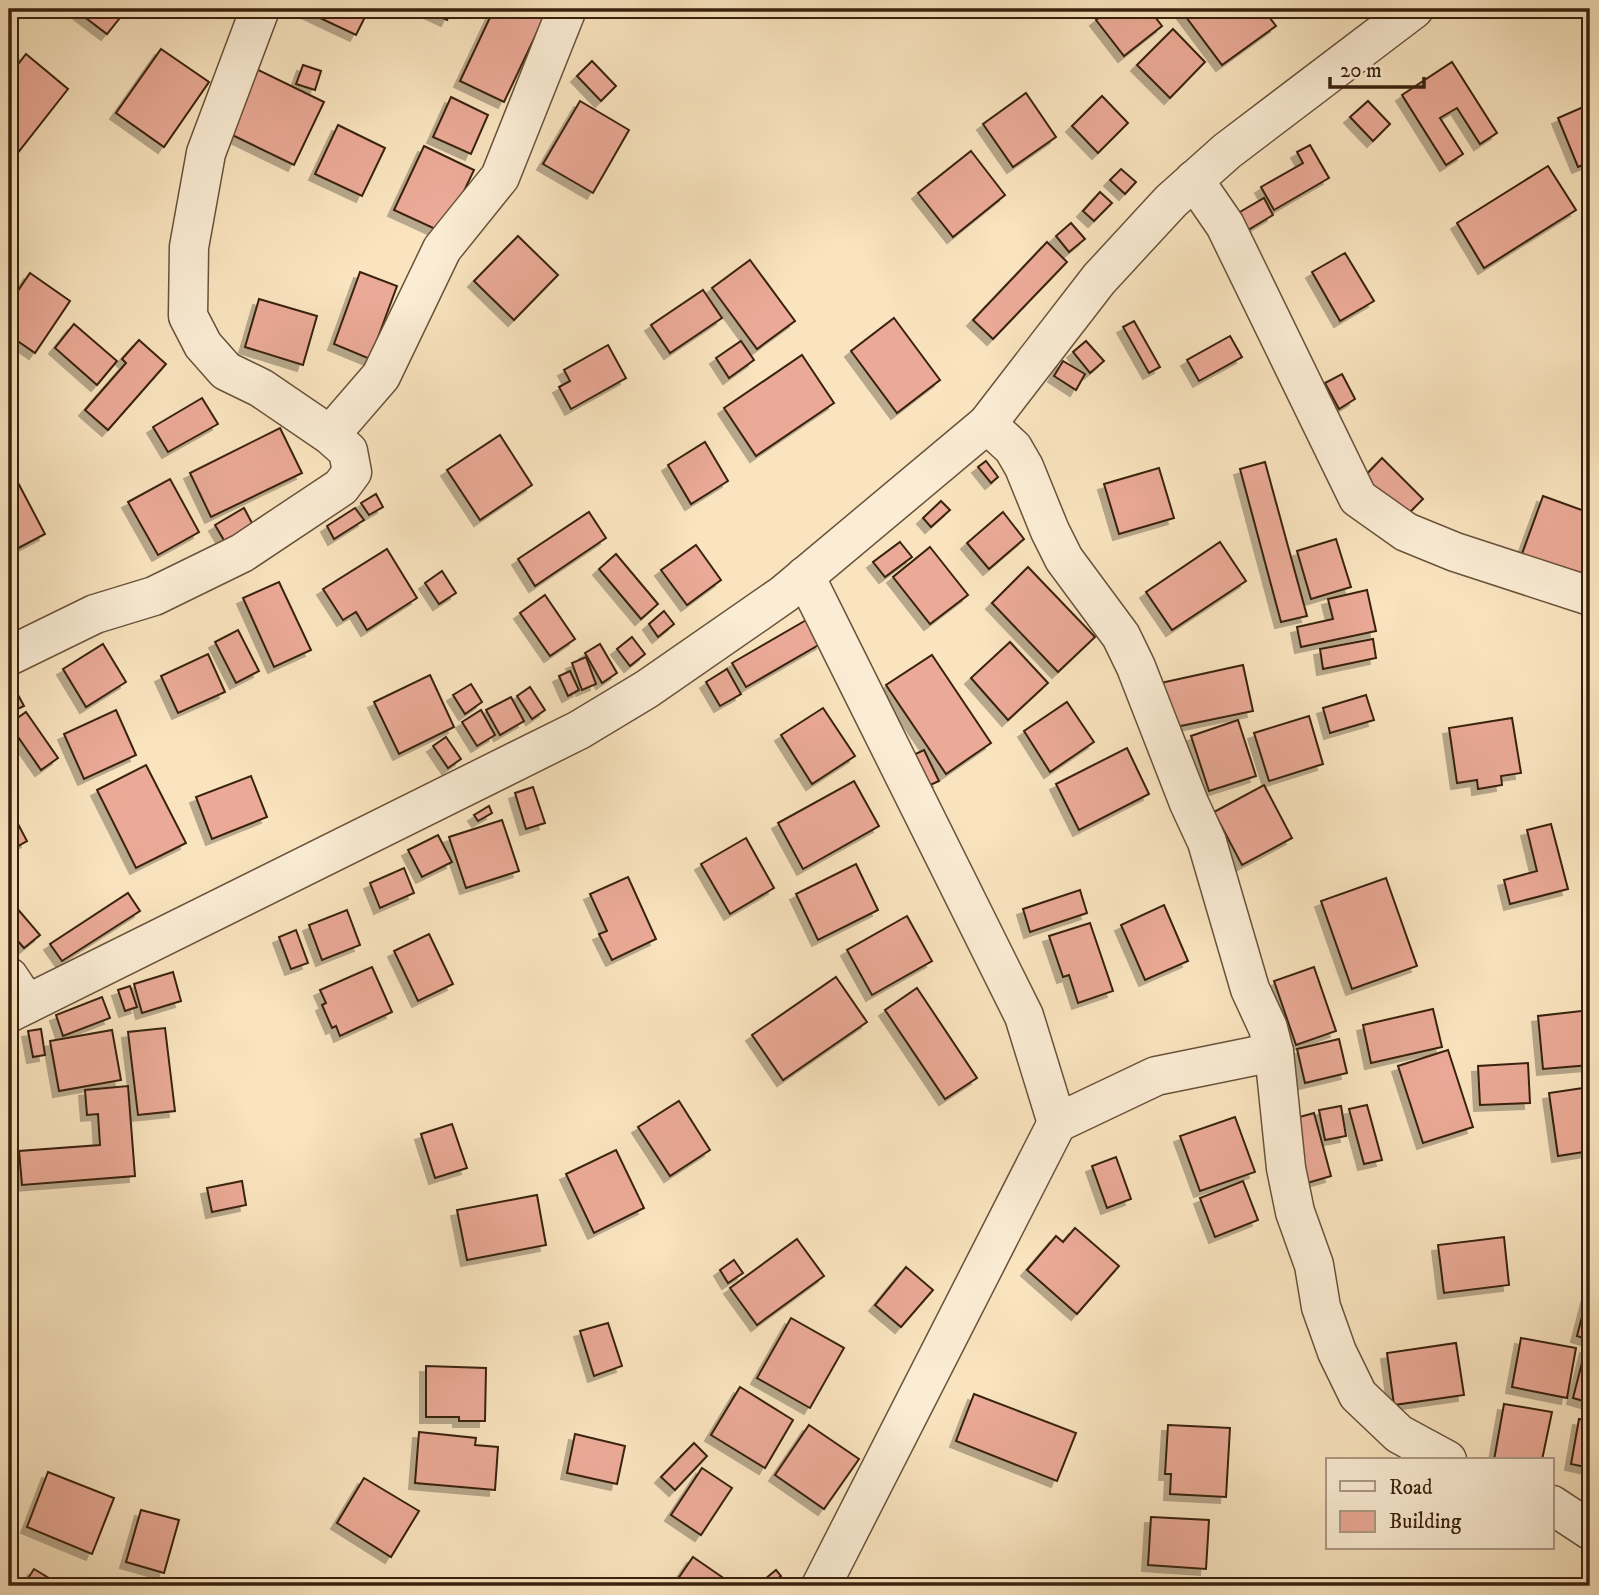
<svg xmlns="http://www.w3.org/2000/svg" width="1599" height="1595" font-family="'IM FELL DW Pica',serif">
  <defs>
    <filter id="shadow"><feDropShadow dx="-6" dy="6" stdDeviation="0" flood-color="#0004"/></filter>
  </defs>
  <rect width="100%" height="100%" fill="#f9e4bf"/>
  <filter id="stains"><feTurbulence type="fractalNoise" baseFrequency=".00286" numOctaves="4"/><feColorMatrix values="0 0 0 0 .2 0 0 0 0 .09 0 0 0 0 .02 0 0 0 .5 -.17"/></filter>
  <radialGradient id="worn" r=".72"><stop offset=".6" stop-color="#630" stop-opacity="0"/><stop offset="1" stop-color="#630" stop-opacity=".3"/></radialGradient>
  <g fill="#ebaa97" stroke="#39210d" stroke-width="2" filter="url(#shadow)">
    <path d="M74 9H127L107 34Z"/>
    <path d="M301 9H369L356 35Z"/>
    <path d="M423 9H452L447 20Z"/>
    <path d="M494 9H548L504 102 460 81Z"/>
    <path d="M1110 9H1149L1162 26 1124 56 1096 20Z"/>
    <path d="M1180 9H1263L1276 26 1222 65Z"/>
    <path d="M1173 29 1205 62 1170 98 1137 65Z"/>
    <path d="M161 49 209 82 164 147 116 113Z"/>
    <path d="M26 54 68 89 9 164V76Z"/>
    <path d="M592 61 616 86 601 101 577 76Z"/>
    <path d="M1452 62 1497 133 1480 144 1457 108 1440 118 1463 154 1446 165 1402 95Z"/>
    <path d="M303 65 321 71 315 90 296 84Z"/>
    <path d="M254 68 324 102 294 165 224 131Z"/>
    <path d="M1026 93 1056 137 1013 167 983 124Z"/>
    <path d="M1102 96 1128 123 1098 153 1072 126Z"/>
    <path d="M451 97 488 115 471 154 433 137Z"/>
    <path d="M580 101 629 130 593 193 543 164Z"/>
    <path d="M1368 101 1390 124 1373 141 1350 117Z"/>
    <path d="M1590 104V162L1578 167 1558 118Z"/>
    <path d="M338 125 385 148 362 196 315 174Z"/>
    <path d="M1310 145 1329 178 1274 210 1261 187 1303 163 1297 152Z"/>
    <path d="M424 146 474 170 444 233 394 210Z"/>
    <path d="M971 151 1005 195 953 237 918 193Z"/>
    <path d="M1548 166 1576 210 1484 268 1457 223Z"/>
    <path d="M1121 169 1136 182 1125 194 1110 180Z"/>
    <path d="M1100 192 1112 203 1094 221 1083 211Z"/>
    <path d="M1264 198 1273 215 1243 233 1233 216Z"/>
    <path d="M1071 223 1085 239 1069 252 1056 236Z"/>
    <path d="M518 236 558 275 514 320 474 281Z"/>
    <path d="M1047 242 1067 262 993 339 973 320Z"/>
    <path d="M1345 253 1374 301 1340 321 1312 272Z"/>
    <path d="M750 260 795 321 757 349 712 288Z"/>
    <path d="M360 272 397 286 370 359 334 344Z"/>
    <path d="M30 273 70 301 35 353 9 335V304Z"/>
    <path d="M703 290 722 318 670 353 651 325Z"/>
    <path d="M259 299 317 316 303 365 245 347Z"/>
    <path d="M894 318 940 380 897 413 851 351Z"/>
    <path d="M1134 321 1160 367 1149 373 1123 327Z"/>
    <path d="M74 324 117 361 97 385 55 348Z"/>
    <path d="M1230 336 1242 357 1199 381 1187 360Z"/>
    <path d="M139 340 166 364 108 430 85 410 126 363 122 359Z"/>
    <path d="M741 341 754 360 729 378 716 358Z"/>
    <path d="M1086 341 1104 361 1090 373 1073 352Z"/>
    <path d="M608 345 626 378 571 409 559 387 570 381 564 370Z"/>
    <path d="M802 355 834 403 756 456 724 408Z"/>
    <path d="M1063 361 1085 374 1076 390 1054 376Z"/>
    <path d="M1342 374 1355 399 1339 409 1325 383Z"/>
    <path d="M202 398 218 424 168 452 153 427Z"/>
    <path d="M280 428 302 473 211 517 190 473Z"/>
    <path d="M500 435 532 485 480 520 447 470Z"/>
    <path d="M705 442 728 481 691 504 668 465Z"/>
    <path d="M1382 458 1423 499 1403 519 1362 479Z"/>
    <path d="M986 461 998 477 991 483 978 467Z"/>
    <path d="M1265 462 1307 616 1281 622 1240 469Z"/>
    <path d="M1159 468 1174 518 1119 534 1104 484Z"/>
    <path d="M15 477 45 534 9 553V480Z"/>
    <path d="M170 479 199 532 158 555 128 502Z"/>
    <path d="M376 494 383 507 369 515 361 503Z"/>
    <path d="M1543 496 1590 513V587L1519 562Z"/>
    <path d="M941 501 950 510 931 527 923 518Z"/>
    <path d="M244 508 253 525 225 542 215 525Z"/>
    <path d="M355 508 364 520 334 539 327 526Z"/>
    <path d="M589 512 606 538 535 586 518 559Z"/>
    <path d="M1003 512 1024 539 989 569 967 543Z"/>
    <path d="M1336 539 1351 587 1311 599 1297 551Z"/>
    <path d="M900 542 912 557 885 577 873 562Z"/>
    <path d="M1220 542 1246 581 1172 630 1146 592Z"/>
    <path d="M696 545 721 580 687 605 661 570Z"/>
    <path d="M930 547 968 595 930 624 893 577Z"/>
    <path d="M387 549 417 598 367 630 356 612 343 620 323 589Z"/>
    <path d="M616 554 658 604 641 619 599 569Z"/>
    <path d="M1028 567 1095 637 1058 672 992 603Z"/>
    <path d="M442 571 456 593 439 604 425 583Z"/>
    <path d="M279 582 311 650 274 667 243 598Z"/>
    <path d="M1367 590 1376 631 1301 647 1297 627 1333 619 1328 599Z"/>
    <path d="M545 595 575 639 550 656 520 613Z"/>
    <path d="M664 611 674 624 658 637 649 624Z"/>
    <path d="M808 619 822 643 746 687 732 663Z"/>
    <path d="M238 630 259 671 236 683 215 642Z"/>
    <path d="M632 637 645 654 630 666 617 649Z"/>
    <path d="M1373 639 1376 658 1323 669 1320 649Z"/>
    <path d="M1010 642 1048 683 1008 720 971 678Z"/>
    <path d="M103 644 126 682 86 707 63 669Z"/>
    <path d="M600 644 617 673 602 683 585 653Z"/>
    <path d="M208 654 225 692 178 713 161 676Z"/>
    <path d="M932 655 991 743 946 774 886 685Z"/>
    <path d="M586 657 596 684 582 690 572 663Z"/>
    <path d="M1243 665 1253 711 1166 729 1156 684Z"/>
    <path d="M727 669 741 694 720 706 706 682Z"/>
    <path d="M570 671 579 690 568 696 559 676Z"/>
    <path d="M430 675 454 727 399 754 374 702Z"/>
    <path d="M471 684 482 702 465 714 453 695Z"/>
    <path d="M530 687 545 710 532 719 517 696Z"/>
    <path d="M17 693 24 706 9 713V697Z"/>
    <path d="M1366 695 1374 720 1330 733 1323 708Z"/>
    <path d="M511 697 524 721 500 735 486 710Z"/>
    <path d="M1067 702 1094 742 1050 772 1024 731Z"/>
    <path d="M823 708 855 756 812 784 781 735Z"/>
    <path d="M116 710 136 755 84 779 64 734Z"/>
    <path d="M481 710 495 735 477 746 462 722Z"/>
    <path d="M26 712 58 758 41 770 9 724Z"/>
    <path d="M1309 716 1323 764 1269 781 1254 733Z"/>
    <path d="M1512 718 1521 773 1501 776 1502 785 1478 789 1477 780 1457 783 1449 728Z"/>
    <path d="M1238 720 1256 776 1209 791 1191 736Z"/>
    <path d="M446 737 461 759 448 768 433 746Z"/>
    <path d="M1127 748 1149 794 1079 830 1056 784Z"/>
    <path d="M924 750 939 781 926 787 911 756Z"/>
    <path d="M146 765 186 843 136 868 97 790Z"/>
    <path d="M251 776 267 817 212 839 196 797Z"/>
    <path d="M854 781 879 826 803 869 778 823Z"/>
    <path d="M1264 785 1292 838 1242 865 1214 812Z"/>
    <path d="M533 787 545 823 526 829 515 793Z"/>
    <path d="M489 806 492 813 478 821 474 815Z"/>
    <path d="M9 807 27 841 9 851Z"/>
    <path d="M502 820 519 871 466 888 449 837Z"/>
    <path d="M1551 824 1568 889 1510 904 1504 880 1537 871 1527 830Z"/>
    <path d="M438 835 452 862 422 877 408 850Z"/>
    <path d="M746 838 774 888 730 914 701 864Z"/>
    <path d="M856 864 878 910 818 940 796 894Z"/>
    <path d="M404 868 414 893 380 908 370 883Z"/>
    <path d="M628 877 656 939 612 960 599 934 607 931 590 894Z"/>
    <path d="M1386 878 1417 966 1352 989 1321 901Z"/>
    <path d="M1080 890 1087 913 1030 932 1023 909Z"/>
    <path d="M128 893 140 911 62 961 50 944Z"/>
    <path d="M9 899 40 935 24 948 9 931Z"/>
    <path d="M1164 905 1188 961 1145 980 1121 925Z"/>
    <path d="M347 910 360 945 322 960 309 925Z"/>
    <path d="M907 916 932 961 872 995 847 950Z"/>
    <path d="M1090 923 1113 991 1078 1003 1069 975 1063 977 1049 936Z"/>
    <path d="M296 930 308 963 291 969 279 937Z"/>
    <path d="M429 934 453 984 418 1001 394 951Z"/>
    <path d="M372 967 392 1012 340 1036 336 1026 332 1028 322 1005 326 1003 320 990Z"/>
    <path d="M1314 967 1336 1031 1296 1045 1274 981Z"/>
    <path d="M173 972 181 1001 142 1013 134 984Z"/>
    <path d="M836 977 867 1022 783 1080 752 1035Z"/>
    <path d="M130 986 137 1007 125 1011 118 990Z"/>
    <path d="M917 988 977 1078 945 1099 885 1010Z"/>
    <path d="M102 997 110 1018 63 1036 56 1015Z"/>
    <path d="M1433 1009 1442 1047 1371 1063 1363 1025Z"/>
    <path d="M1590 1010V1065L1543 1069 1538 1016Z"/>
    <path d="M165 1028 175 1111 138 1115 128 1032Z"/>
    <path d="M41 1029 45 1055 33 1057 28 1031Z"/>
    <path d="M112 1030 121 1080 59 1091 50 1041Z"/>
    <path d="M1339 1039 1347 1073 1305 1083 1297 1049Z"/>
    <path d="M1448 1050 1473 1127 1423 1143 1398 1066Z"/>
    <path d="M1528 1063 1530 1103 1480 1105 1478 1066Z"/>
    <path d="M128 1086 135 1176 22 1185 19 1151 100 1145 98 1114 87 1115 85 1090Z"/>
    <path d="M1590 1087V1151L1558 1156 1549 1093Z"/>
    <path d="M679 1101 710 1150 670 1176 638 1127Z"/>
    <path d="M1367 1105 1382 1160 1364 1164 1349 1109Z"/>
    <path d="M1341 1106 1346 1136 1325 1140 1319 1110Z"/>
    <path d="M1314 1113 1331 1176 1304 1184 1285 1121Z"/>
    <path d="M1235 1117 1255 1172 1200 1191 1180 1136Z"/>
    <path d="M452 1124 467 1168 435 1178 421 1134Z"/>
    <path d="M616 1150 644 1208 594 1233 566 1174Z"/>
    <path d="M1116 1157 1131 1199 1107 1208 1092 1166Z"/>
    <path d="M242 1181 246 1205 212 1212 207 1188Z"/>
    <path d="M1243 1181 1258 1220 1215 1237 1200 1198Z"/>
    <path d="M537 1195 546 1245 467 1260 457 1210Z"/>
    <path d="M1075 1228 1119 1266 1077 1314 1027 1270 1056 1236 1063 1242Z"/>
    <path d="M1504 1237 1509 1285 1444 1293 1438 1245Z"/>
    <path d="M797 1239 824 1276 757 1325 730 1288Z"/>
    <path d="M734 1260 743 1273 728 1283 720 1270Z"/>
    <path d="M906 1267 933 1290 901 1327 875 1305Z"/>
    <path d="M1590 1286V1340L1577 1336Z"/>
    <path d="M791 1318 844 1348 810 1408 757 1378Z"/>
    <path d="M608 1323 622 1366 594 1376 580 1331Z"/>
    <path d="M1521 1338 1576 1348 1567 1398 1512 1387Z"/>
    <path d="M1456 1343 1464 1395 1394 1405 1387 1353Z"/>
    <path d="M1586 1347 1590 1348V1403L1573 1398Z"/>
    <path d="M426 1366 486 1368 485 1421H459V1417H426Z"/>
    <path d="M740 1387 793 1420 765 1468 711 1435Z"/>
    <path d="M974 1394 1076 1433 1057 1481 956 1441Z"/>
    <path d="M1504 1404 1552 1412 1542 1460H1494Z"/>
    <path d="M1579 1419 1590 1421V1468L1571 1464Z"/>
    <path d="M809 1425 859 1459 824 1509 775 1475Z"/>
    <path d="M1168 1425 1230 1428 1226 1497 1170 1494 1171 1474H1165Z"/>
    <path d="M419 1432 476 1438 475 1445 498 1447 495 1490 415 1483Z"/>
    <path d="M575 1434 625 1446 617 1484 567 1473Z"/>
    <path d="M694 1443 707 1456 675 1490 661 1477Z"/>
    <path d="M702 1468 732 1488 701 1535 671 1515Z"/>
    <path d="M48 1472 114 1498 92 1554 27 1527Z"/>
    <path d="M364 1478 419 1511 391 1557 337 1523Z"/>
    <path d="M141 1510 179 1520 164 1573 126 1562Z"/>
    <path d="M1151 1517 1209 1520 1206 1569 1148 1565Z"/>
    <path d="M693 1557 735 1586H673Z"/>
    <path d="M34 1569 62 1586H23Z"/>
    <path d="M776 1570 781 1576 769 1586H761L759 1584Z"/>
  </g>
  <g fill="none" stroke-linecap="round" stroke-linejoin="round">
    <defs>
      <g id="minor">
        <path d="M1194 180 1225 225 1358 498 1406 532 1455 552 1590 596"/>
        <path d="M987 424 1013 448 1024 467 1050 531 1064 559 1121 636 1136 667 1189 803 1207 842 1250 989 1268 1028 1274 1052 1286 1168 1295 1212 1314 1265 1321 1307 1337 1352 1358 1395 1399 1434 1447 1460"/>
        <path d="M330 435 381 376 442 249 500 177 567 9"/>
        <path d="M805 576 1024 1016 1057 1123"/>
        <path d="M9 656 95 614 154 596 242 553 341 487 352 472 348 451 330 435 261 388 226 371 203 345 188 316 189 247 206 153 260 9"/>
        <path d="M9 977 27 1004"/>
        <path d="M9 1013 579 730 647 689 784 594 987 424 1099 279 1171 201 1227 151 1414 9"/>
        <path d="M1552 1505 1590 1530"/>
        <path d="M821 1586 1057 1123 1156 1076 1274 1052"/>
      </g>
    </defs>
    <use href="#minor" stroke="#69523a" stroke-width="41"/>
    <use href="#minor" stroke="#fbedd5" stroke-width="38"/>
  </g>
  <rect width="1599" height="1595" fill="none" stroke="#f9e4bf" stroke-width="35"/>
  <rect x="10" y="10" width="1578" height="1574" fill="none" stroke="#39210d" stroke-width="3.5"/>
  <rect x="18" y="18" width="1564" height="1560" fill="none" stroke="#39210d" stroke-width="2"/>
  <rect x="1326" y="1458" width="228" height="91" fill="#fbedd5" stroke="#ad9b85" stroke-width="2"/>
  <rect x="1340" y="1481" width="35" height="10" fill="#fbedd5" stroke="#ad9b85" stroke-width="2"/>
  <text x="1389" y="1494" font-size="21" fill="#39210d">Road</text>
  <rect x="1340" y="1511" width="35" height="21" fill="#ebaa97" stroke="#ad9b85" stroke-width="2"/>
  <text x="1389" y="1528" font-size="21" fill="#39210d">Building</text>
  <path d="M1330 77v10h94v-10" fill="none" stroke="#39210d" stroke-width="3.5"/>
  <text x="1340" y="77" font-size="21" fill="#39210d" stroke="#fbedd5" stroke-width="5" paint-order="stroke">20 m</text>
  <rect width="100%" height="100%" filter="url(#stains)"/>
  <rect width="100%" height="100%" fill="url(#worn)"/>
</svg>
